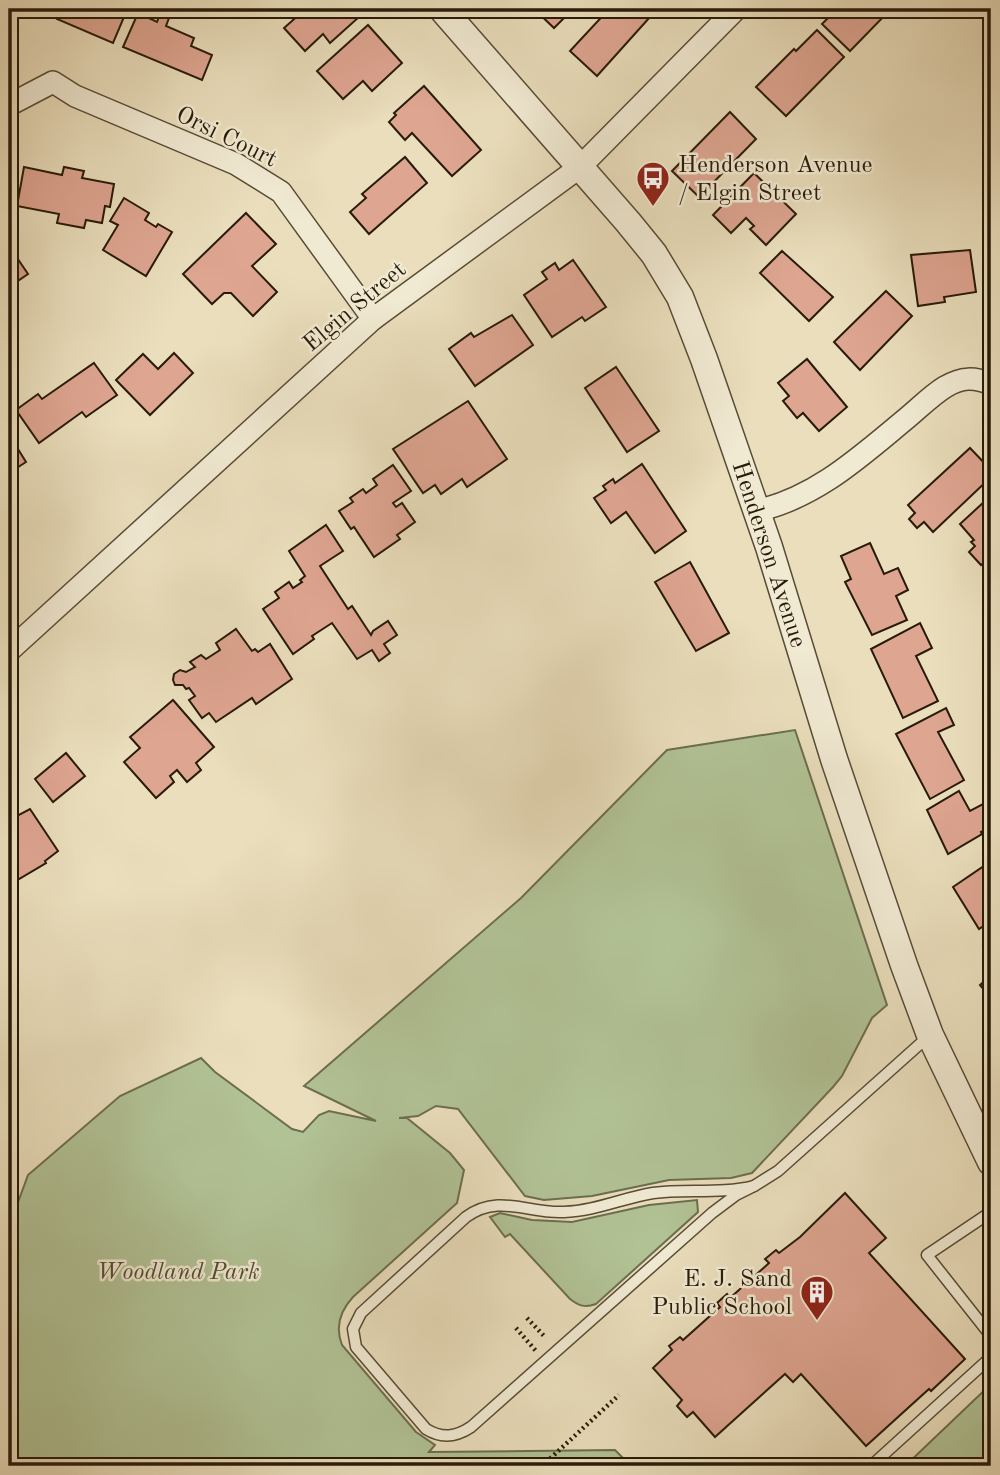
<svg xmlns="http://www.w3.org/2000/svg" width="1000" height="1475" font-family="'Old Standard TT',serif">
  <rect width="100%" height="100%" fill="#eadebc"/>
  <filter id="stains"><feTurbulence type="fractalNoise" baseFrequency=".00286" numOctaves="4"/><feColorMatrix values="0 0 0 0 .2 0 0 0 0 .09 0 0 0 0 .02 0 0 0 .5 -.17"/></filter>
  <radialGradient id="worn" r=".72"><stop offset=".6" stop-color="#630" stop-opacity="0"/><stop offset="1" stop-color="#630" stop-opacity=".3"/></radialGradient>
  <g fill="#b1c295" stroke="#6c6e4f" stroke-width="2">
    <path d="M795 730 887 1005 872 1018 842 1076 833 1087 752 1173 731 1178 669 1180 592 1196 544 1200 525 1196 458 1109 436 1106 418 1116 399 1118H407L450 1153 464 1170 457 1203 353 1297C340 1311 335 1327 342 1345L416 1432 435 1445 429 1452 615 1450 631 1466H9V1227L28 1175 120 1096 201 1058 215 1072 292 1129 303 1132 319 1115 329 1111 376 1121 304 1086 521 898 667 750Z"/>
    <path d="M697 1200 698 1212 596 1304C585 1308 579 1306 570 1299L510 1234 505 1237 490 1217 500 1213 532 1220 572 1222 649 1205Z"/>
    <path d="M991 1384V1466H905Z"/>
  </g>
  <g fill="#dea591" stroke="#281b09" stroke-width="2">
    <path d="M9 9H40L12 17 16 28 9 30Z"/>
    <path d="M61 9H105L124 17 113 43 57 19Z"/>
    <path d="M300 9H352L359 17 330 43 323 34 305 51 284 28 302 12Z"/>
    <path d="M534 9H573L554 28Z"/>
    <path d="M609 9 613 12 616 9H641L650 17 597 76 570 51Z"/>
    <path d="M837 9H891L850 51 822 24Z"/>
    <path d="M138 13 157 22 160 14 169 18 166 26 194 38 191 46 212 55 202 80 123 47Z"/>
    <path d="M368 25 402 63 372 91 363 81 343 99 317 71Z"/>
    <path d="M817 30 844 57 786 116 756 87 794 49 796 51Z"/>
    <path d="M424 86 481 150 452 176 412 133 405 140 389 122 396 115 394 113Z"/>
    <path d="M730 112 756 139 699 197 672 171Z"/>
    <path d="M405 157 427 183 369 234 350 212 366 198 362 194Z"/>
    <path d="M24 167 62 175 64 167 84 171 82 178 114 184 110 207 105 206 102 223 86 220 84 228 57 223 59 214 17 206Z"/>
    <path d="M754 173 796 214 766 245 750 229 754 226 746 218 731 233 713 215Z"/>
    <path d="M124 198 149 213 145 220 156 227 158 224 172 232 146 276 103 250 118 225 110 221Z"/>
    <path d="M246 213 276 244 252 266 277 292 253 316 231 293H224L212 304 183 274Z"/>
    <path d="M991 245V276H987Z"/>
    <path d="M9 246 28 274 9 287Z"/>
    <path d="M970 250 976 292 944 297 945 302 918 306 911 255Z"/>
    <path d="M782 251 833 297 809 321 760 273Z"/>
    <path d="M573 260 606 307 585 321 582 317 552 337 524 295 547 279 542 272 555 263 559 270Z"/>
    <path d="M886 291 912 316 860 370 834 342Z"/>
    <path d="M512 315 533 345 475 386 449 349 471 333 474 337Z"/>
    <path d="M174 353 193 373 150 415 116 380 143 354 158 369Z"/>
    <path d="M807 359 847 407 819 431 803 413 797 418 783 401 789 396 778 383Z"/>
    <path d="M94 363 117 395 86 417 82 412 39 443 16 410 38 394 42 399Z"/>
    <path d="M616 367 659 431 627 452 585 388Z"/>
    <path d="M468 401 507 459 467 487 462 479 441 494 435 485 423 493 393 449Z"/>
    <path d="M13 441 26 462 9 473V444Z"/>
    <path d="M970 448 991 470V477L933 532 924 522 917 528 909 519 915 513 908 505Z"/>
    <path d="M642 464 686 531 655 553 626 512 611 523 594 498 606 490 603 486 613 479 615 483Z"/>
    <path d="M393 465 411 491 393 503 396 507 402 503 415 522 397 535 400 539 374 557 354 527 351 529 339 511 353 502 350 498 363 489 366 493 377 485 373 479Z"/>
    <path d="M985 501 991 508V564L987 560 981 565 969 552 975 546 971 542 974 540 960 524Z"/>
    <path d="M326 525 343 551 320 566 348 609 352 606 371 635 373 631 388 621 397 635 384 644 390 653 379 661 372 650 357 659 332 623 312 636 314 639 293 654 263 609 279 598 275 592 289 582 293 588 302 582 300 580 305 576 289 551Z"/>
    <path d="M870 543 884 574 898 568 908 590 896 596 907 620 872 635 845 582 851 579 841 556Z"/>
    <path d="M690 562 729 633 696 651 655 582Z"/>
    <path d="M920 623 932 648 916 656 938 701 903 718 871 649Z"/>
    <path d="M236 629 252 651 255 649 258 652 270 644 292 679 256 704 252 698 216 722 209 713 202 718 189 700 195 696 189 688 186 689 183 685H175L173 680 174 674 180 670 186 672 195 667 190 662 201 655 206 659 220 650 216 643Z"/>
    <path d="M173 700 214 747 196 763 201 770 187 782 177 770 170 776 174 782 156 798 124 762 140 748 130 737Z"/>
    <path d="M946 708 954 725 938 732 964 780 930 799 896 734Z"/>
    <path d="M66 753 85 776 53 802 35 779Z"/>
    <path d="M959 791 970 811 983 804 991 818V827L981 832 982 834 948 854 927 810Z"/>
    <path d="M30 809 58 851 45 861 46 863 9 885V820Z"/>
    <path d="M984 866 991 876V921L979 929 953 887Z"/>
    <path d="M991 938V955L983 945Z"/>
    <path d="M991 975V998L980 985Z"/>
    <path d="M845 1193 886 1238 869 1253 965 1359 931 1391 929 1389 866 1446 801 1374 793 1382 785 1374 715 1437 693 1412 687 1417 677 1406 682 1400 653 1368 672 1350 669 1346 680 1337 683 1340 720 1307 717 1303 727 1294 730 1298 769 1263 765 1259 776 1250 779 1253 800 1237Z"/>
  </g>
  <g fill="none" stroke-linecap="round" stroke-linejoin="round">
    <defs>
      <g id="service">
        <path d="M754 1186 736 1195 712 1213 471 1427C456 1437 442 1439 426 1429L356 1347 353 1329 361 1313 466 1217C499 1193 528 1214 564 1212 595 1211 623 1198 653 1193 686 1189 722 1194 754 1186Z"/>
        <path d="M754 1186 778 1171 930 1035"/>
        <path d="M991 1212 927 1255 991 1336"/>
        <path d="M871 1466 991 1357"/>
      </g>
      <g id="minor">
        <path d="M9 105 53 82 75 96 236 164 281 192 373 319"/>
        <path d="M756 511C816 498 861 456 907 418 919 408 932 395 945 387 962 377 974 377 991 384"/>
        <path d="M9 651 373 319 580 167 736 9"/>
      </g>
      <path id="tertiary" d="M442 9 628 222 654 254 680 297 704 359 769 547 834 759 904 965 930 1035 991 1162"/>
    </defs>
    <use href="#service" stroke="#584c36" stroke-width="13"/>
    <use href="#minor" stroke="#584c36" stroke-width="24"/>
    <use href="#tertiary" stroke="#584c36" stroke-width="29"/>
    <g stroke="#281b09" stroke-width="4.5" stroke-dasharray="2 3.5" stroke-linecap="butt">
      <path d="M527 1318 546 1338"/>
      <path d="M516 1328 536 1351"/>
      <path d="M542 1466 619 1395"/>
    </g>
    <use href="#service" stroke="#f1ead3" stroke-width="10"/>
    <use href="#minor" stroke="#f1ead3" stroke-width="21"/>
    <use href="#tertiary" stroke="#f1ead3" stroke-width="26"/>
  </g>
  <defs>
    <symbol id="bus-pin" viewBox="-11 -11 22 30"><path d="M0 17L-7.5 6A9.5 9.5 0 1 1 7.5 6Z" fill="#8f2418" stroke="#f1ead3"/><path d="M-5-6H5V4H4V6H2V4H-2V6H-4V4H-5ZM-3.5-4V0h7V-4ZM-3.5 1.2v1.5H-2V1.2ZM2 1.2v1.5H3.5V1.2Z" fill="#fff"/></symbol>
    <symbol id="building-pin" viewBox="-11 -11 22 30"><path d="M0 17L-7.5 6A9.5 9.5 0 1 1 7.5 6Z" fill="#8f2418" stroke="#f1ead3"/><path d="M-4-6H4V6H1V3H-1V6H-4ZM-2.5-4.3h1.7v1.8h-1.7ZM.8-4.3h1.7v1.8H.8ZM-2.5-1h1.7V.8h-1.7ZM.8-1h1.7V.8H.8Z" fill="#fff"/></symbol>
  </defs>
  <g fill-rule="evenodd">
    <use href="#bus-pin" x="634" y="159" width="38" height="52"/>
    <use href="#building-pin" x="798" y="1273" width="38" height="52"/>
  </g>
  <g text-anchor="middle" stroke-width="5" stroke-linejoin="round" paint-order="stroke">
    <g font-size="24" fill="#281b09" stroke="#f1ead3">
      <text transform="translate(227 136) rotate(26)" y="8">Orsi Court</text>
      <text transform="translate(354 306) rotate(-40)" y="8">Elgin Street</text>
      <text transform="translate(770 554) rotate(72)" y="8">Henderson Avenue</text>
    </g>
    <g font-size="24" fill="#281b09" stroke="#f1ead3" text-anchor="start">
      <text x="678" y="172">Henderson Avenue<tspan x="678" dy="28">/ Elgin Street</tspan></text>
      <text x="792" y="1286" text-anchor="end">E. J. Sand<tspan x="792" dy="28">Public School</tspan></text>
    </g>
    <g font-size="24" font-style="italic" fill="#514d33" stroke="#f1ead3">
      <text x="178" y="1279">Woodland Park</text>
    </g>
  </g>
  <rect width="1000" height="1475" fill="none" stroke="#eadebc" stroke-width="35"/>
  <rect x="10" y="10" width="979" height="1454" fill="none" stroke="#281b09" stroke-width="3.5"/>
  <rect x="18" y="18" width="965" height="1440" fill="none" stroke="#281b09" stroke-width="2"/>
  <rect width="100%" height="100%" filter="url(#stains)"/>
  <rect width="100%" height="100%" fill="url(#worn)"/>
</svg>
